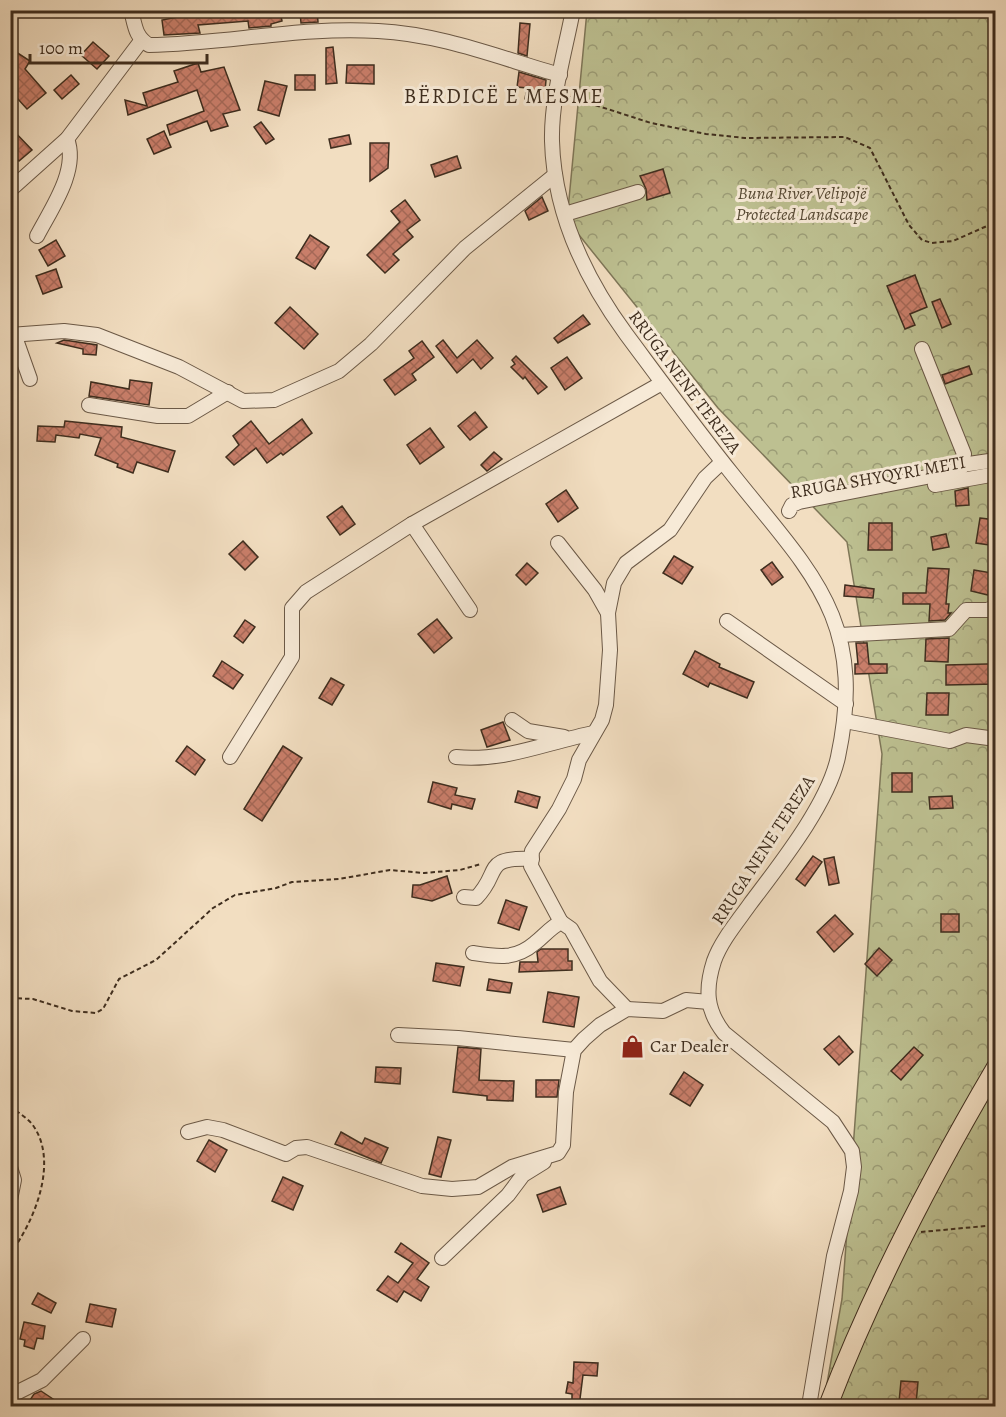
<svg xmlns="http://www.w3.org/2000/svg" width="1006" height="1417" font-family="Alegreya,serif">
  <defs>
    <pattern id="park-crowns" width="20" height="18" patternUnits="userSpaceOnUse" patternTransform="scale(1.5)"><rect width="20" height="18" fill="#bdc091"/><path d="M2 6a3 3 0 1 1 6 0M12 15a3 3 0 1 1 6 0" fill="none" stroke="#9b9c76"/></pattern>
    <pattern id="building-cross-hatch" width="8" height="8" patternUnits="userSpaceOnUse" patternTransform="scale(1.5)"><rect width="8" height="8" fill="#c97e6a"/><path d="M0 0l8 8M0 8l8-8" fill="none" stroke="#a56857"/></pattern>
  </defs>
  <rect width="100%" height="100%" fill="#f2dec1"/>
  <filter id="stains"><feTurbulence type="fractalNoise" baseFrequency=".00333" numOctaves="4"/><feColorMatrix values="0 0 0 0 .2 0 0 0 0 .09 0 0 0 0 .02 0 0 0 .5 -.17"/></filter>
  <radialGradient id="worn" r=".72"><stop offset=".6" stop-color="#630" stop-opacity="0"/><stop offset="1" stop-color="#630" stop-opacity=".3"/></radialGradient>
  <path fill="url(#park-crowns)" stroke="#7e7658" stroke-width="1.5" d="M587 11H995V1406H823L842 1299 882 754 847 542 718 408 567 220Z"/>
  <g fill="url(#building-cross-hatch)" stroke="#3e2d1e" stroke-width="1.5">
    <path d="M214 10 280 11 282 21 271 24V26L249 28 248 21 198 25 200 33 164 35 162 20Z"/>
    <path d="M317 10 318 22 301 23 300 12Z"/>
    <path d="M520 23 530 24 527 56 518 53Z"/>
    <path d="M93 42 109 56 97 69 81 55Z"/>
    <path d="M333 47 337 83 326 84V48Z"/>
    <path d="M16 52 30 61 25 69 46 93 27 109 17 98 10 109V60Z"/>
    <path d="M198 63 201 72 224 67 240 110 223 114 228 126 211 131 207 121 170 135 167 125 204 111 197 90 128 115 125 100 147 106 143 93 178 82 174 71Z"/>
    <path d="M347 65H374V84L346 83Z"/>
    <path d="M519 72 546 80 545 91 539 90 537 101 525 99 527 88 517 87Z"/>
    <path d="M71 75 79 84 62 99 54 90Z"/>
    <rect x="295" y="75" width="20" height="15"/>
    <path d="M265 81 287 86 279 116 258 110Z"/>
    <path d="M261 122 274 139 266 144 254 127Z"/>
    <path d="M10 127 32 150 19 161 10 152Z"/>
    <path d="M164 131 171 147 154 154 147 139Z"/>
    <path d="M349 135 351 144 331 148 329 139Z"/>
    <path d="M370 143H389L388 168 370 181Z"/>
    <path d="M457 156 461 168 435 177 431 165Z"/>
    <path d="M663 169 670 193 647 200 646 189 640 176Z"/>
    <path d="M542 197 548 211 529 220 525 211Z"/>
    <path d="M405 200 420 220 407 230 413 237 393 254 399 260 385 273 367 255 400 222 391 211Z"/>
    <path d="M310 235 329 247 315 269 296 258Z"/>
    <path d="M56 240 65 256 48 266 39 250Z"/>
    <path d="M56 269 62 287 43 294 36 276Z"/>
    <path d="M915 275 927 307 910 314 915 325 905 329 887 286Z"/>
    <path d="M940 299 951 324 942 328 932 302Z"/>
    <path d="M290 307 318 334 304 349 275 323Z"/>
    <path d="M583 315 590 324 558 343 554 338Z"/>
    <path d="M64 340 97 345 96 355 83 354V349L57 343Z"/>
    <path d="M443 340 457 358 477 340 493 358 481 369 473 359 457 373 436 346Z"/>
    <path d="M422 341 434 357 412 374 416 380 395 395 384 380 414 358 409 351Z"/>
    <path d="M516 356 547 387 538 394 525 377 523 379 511 367 515 364 512 360Z"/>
    <path d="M567 357 582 378 565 390 551 368Z"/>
    <path d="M969 366 972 374 945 384 942 375Z"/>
    <path d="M130 380 152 383 149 405 89 396 91 382 129 389Z"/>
    <path d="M475 412 487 427 470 440 458 426Z"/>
    <path d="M302 419 312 433 283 455 281 453 267 463 256 448 234 465 226 457 239 445 233 436 251 421 269 444Z"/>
    <path d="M65 421 122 427 121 437 175 451 168 472 137 462 133 473 117 467 118 464 95 455 101 438 80 434 79 438 56 435 55 442 37 441 38 426 64 427Z"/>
    <path d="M430 428 444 447 420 464 407 445Z"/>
    <path d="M494 452 502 459 487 471 481 465Z"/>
    <path d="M968 488 969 505 956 506 955 491Z"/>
    <path d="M566 490 578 508 558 522 546 504Z"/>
    <path d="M342 506 355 524 340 535 327 517Z"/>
    <path d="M980 518 996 520V546L976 543Z"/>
    <path d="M869 523H892V550H868Z"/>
    <path d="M946 534 949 547 933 550 931 537Z"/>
    <path d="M243 541 258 557 245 570 229 554Z"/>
    <path d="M674 556 693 567 682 584 663 573Z"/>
    <path d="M772 562 783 577 772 585 761 570Z"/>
    <path d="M527 563 538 573 526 585 516 575Z"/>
    <path d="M928 568 949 569 946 604H949L948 613H951L945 620 929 621 930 604H903V593H926Z"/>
    <path d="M974 570 992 573 988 595 971 591Z"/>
    <path d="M845 585 874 589 873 598 844 596Z"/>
    <path d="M437 619 452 638 434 653 418 634Z"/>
    <path d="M245 620 255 627 243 643 234 636Z"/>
    <path d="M949 638 948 662 925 661 926 639Z"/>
    <path d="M856 643H867L869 664H887V673L855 674V664H858Z"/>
    <path d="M695 651 720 664 719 667 754 682 747 698 710 683 708 687 683 674Z"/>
    <path d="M222 661 243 675 233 689 213 676Z"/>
    <path d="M987 664H996V684L946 685V665Z"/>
    <path d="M331 678 344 685 332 705 319 698Z"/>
    <path d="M927 693H949L948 715H926Z"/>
    <path d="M503 722 510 740 487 747 481 730Z"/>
    <path d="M187 746 205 760 195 775 176 761Z"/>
    <path d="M283 746 302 758 262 821 244 809Z"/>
    <rect x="892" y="773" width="20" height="19"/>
    <path d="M433 782 457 788 455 795 475 799 472 809 452 804 451 809 428 802Z"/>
    <path d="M518 791 540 797 537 808 515 802Z"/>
    <path d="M952 796 953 808 930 809 929 797Z"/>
    <path d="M813 856 822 862 805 886 796 879Z"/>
    <path d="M834 857 839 883 829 885 824 859Z"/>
    <path d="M447 876 452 893 432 901 412 897 413 885H420Z"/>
    <path d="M506 900 527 907 519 930 498 923Z"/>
    <rect x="941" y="914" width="18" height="18"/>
    <path d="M835 915 853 934 834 952 817 932Z"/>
    <path d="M879 948 892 960 877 976 865 964Z"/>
    <path d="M541 949H568V961H572V970L519 972 520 962H538L537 952Z"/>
    <path d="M436 963 464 967 460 986 433 981Z"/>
    <path d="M489 979 512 983 510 993 487 990Z"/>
    <path d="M548 992 579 997 574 1027 543 1022Z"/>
    <path d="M839 1036 853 1052 839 1065 824 1049Z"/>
    <path d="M458 1047 481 1049 479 1080 514 1081 513 1101 487 1100V1096L453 1092Z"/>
    <path d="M914 1047 923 1055 901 1080 891 1071Z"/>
    <path d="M376 1067 401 1068 400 1084 375 1082Z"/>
    <path d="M684 1072 703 1085 690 1106 670 1094Z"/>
    <path d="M536 1080H559L557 1097H536Z"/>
    <path d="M341 1132 362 1144 365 1138 388 1148 381 1163 335 1144Z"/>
    <path d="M438 1137 451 1140 441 1177 429 1174Z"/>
    <path d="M209 1140 227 1150 215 1172 197 1161Z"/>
    <path d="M283 1177 303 1186 293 1210 272 1201Z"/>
    <path d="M560 1187 566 1204 543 1212 537 1195Z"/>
    <path d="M401 1243 429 1263 417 1279 429 1287 421 1301 404 1291 397 1302 377 1290 388 1276 398 1283 413 1263 395 1252Z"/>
    <path d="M38 1293 56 1303 51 1313 32 1304Z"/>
    <path d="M90 1304 116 1309 112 1327 86 1322Z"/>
    <path d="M24 1322 45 1326 43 1339 37 1338 34 1349 24 1346 25 1340 20 1339Z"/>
    <path d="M574 1362 598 1363 597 1376 583 1375 579 1407H572V1394L566 1393 568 1382 573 1383Z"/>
    <path d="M901 1381 918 1382 916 1404 899 1402Z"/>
    <path d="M41 1391 65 1407H34L28 1403 34 1394Z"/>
  </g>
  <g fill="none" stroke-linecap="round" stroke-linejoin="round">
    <defs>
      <g id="minor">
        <path d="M131 10C135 25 135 37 149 45 225 44 302 26 378 31 441 34 500 58 560 75"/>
        <path d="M573 10C565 52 551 98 552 141 554 212 585 278 626 334 661 381 696 429 733 475 812 574 867 620 838 757 828 804 780 864 750 904 738 921 721 941 714 961 705 989 706 1010 724 1033L833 1122 852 1151 854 1167 851 1191 834 1256 809 1406"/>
        <path d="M10 190 67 139 141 41"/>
        <path d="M565 214 638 192"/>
        <path d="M37 236C51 209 79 170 67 139"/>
        <path d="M14 334 30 379"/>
        <path d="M10 335 64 331 97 335 179 367 243 401 274 400 339 371 371 344 465 248 555 175"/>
        <path d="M89 405 158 416H188L228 392"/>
        <path d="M962 465 996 460"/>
        <path d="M935 485 996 474"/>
        <path d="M789 511 792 505 799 502 952 472 961 468 964 454 922 349"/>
        <path d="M412 524 470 610"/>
        <path d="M558 543 595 590 608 613"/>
        <path d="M727 621 846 704"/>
        <path d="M840 635 949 629 966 610H987L996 607"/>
        <path d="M512 720 528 731 564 737"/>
        <path d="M845 721 950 741 966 735 996 739"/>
        <path d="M230 757 292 657V608L306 592 412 524 662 383"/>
        <path d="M456 757C504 762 547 742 594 733"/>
        <path d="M464 897 476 898C502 872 481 857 532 859"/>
        <path d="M561 922 531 866 532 851 559 809 574 779 579 760 602 720 606 705 610 650 608 613 614 583 626 563 670 530 705 478 722 462"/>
        <path d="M473 953C498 957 515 960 535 943 545 935 550 928 561 922L571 929 600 981 627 1009"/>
        <path d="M398 1035 458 1038 574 1050"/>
        <path d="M188 1132 207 1127 223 1130 286 1154 296 1148 307 1147 422 1186 452 1189 478 1187 512 1167 558 1153 563 1145 566 1092 574 1050 584 1039 600 1025 627 1009 663 1011 686 1000 709 1002"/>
        <path d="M10 1167 14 1180 10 1200"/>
        <path d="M442 1258 508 1195 523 1175 544 1162"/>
        <path d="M10 1396 42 1380 83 1339"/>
      </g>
      <path id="major" d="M828 1406C873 1288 932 1176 996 1067"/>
    </defs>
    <use href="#minor" stroke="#6b5947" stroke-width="16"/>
    <use href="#major" stroke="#3e2d1e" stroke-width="20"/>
    <g stroke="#3e2d1e" stroke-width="2" stroke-dasharray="4.5 3" stroke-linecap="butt">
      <path d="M567 96 651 123 706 134 745 138 845 137 870 148 909 225 922 240 932 243 953 241 996 222"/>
      <path d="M10 998 33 999 72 1011 96 1013 103 1009 119 979 156 960 213 908 235 895 276 888 292 882 339 879 390 870 424 873 460 870 481 864"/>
      <path d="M10 1106C17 1112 26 1117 32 1124 60 1161 34 1222 10 1254"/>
      <path d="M921 1232 996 1225"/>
    </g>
    <use href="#minor" stroke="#f7ead7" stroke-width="14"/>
    <use href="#major" stroke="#f2dec1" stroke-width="18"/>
  </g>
  <defs>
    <symbol id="shop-bare" viewBox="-9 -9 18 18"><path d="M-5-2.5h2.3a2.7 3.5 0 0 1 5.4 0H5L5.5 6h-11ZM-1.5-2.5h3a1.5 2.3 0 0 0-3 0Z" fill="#8f2418" stroke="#f7ead7" stroke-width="2.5" paint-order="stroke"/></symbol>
  </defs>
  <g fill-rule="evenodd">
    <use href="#shop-bare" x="616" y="1030" width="33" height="33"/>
  </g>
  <g text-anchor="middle" stroke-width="6" stroke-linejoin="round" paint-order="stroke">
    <g font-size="18" font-style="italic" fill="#574a35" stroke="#f7ead7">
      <text x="802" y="199">Buna River Velipojë<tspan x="802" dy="21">Protected Landscape</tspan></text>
    </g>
    <g font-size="18" fill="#3e2d1e" stroke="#f7ead7">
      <text transform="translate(685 382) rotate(53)" y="6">RRUGA NENE TEREZA</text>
      <text transform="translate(878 477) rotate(-10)" y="6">RRUGA SHYQYRI METI</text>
      <text transform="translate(763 850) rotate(-57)" y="6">RRUGA NENE TEREZA</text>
    </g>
    <g font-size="18" fill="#3e2d1e" stroke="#f7ead7" text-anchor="start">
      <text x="650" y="1052">Car Dealer</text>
    </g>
    <g font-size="21" letter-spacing="1.5" fill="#3e2d1e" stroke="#f7ead7">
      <text x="504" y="103">BËRDICË E MESME</text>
    </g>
  </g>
  <rect width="1006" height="1417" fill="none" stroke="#f2dec1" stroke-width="36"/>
  <rect x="12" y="12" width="982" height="1393" fill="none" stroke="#3e2d1e" stroke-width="3"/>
  <rect x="18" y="18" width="970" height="1381" fill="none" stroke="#3e2d1e" stroke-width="1.5"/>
  <path d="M30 54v9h177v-9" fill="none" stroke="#3e2d1e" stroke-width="3"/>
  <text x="39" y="54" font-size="18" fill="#3e2d1e" stroke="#f7ead7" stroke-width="4.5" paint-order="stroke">100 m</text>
  <rect width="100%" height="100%" filter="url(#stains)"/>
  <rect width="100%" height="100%" fill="url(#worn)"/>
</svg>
